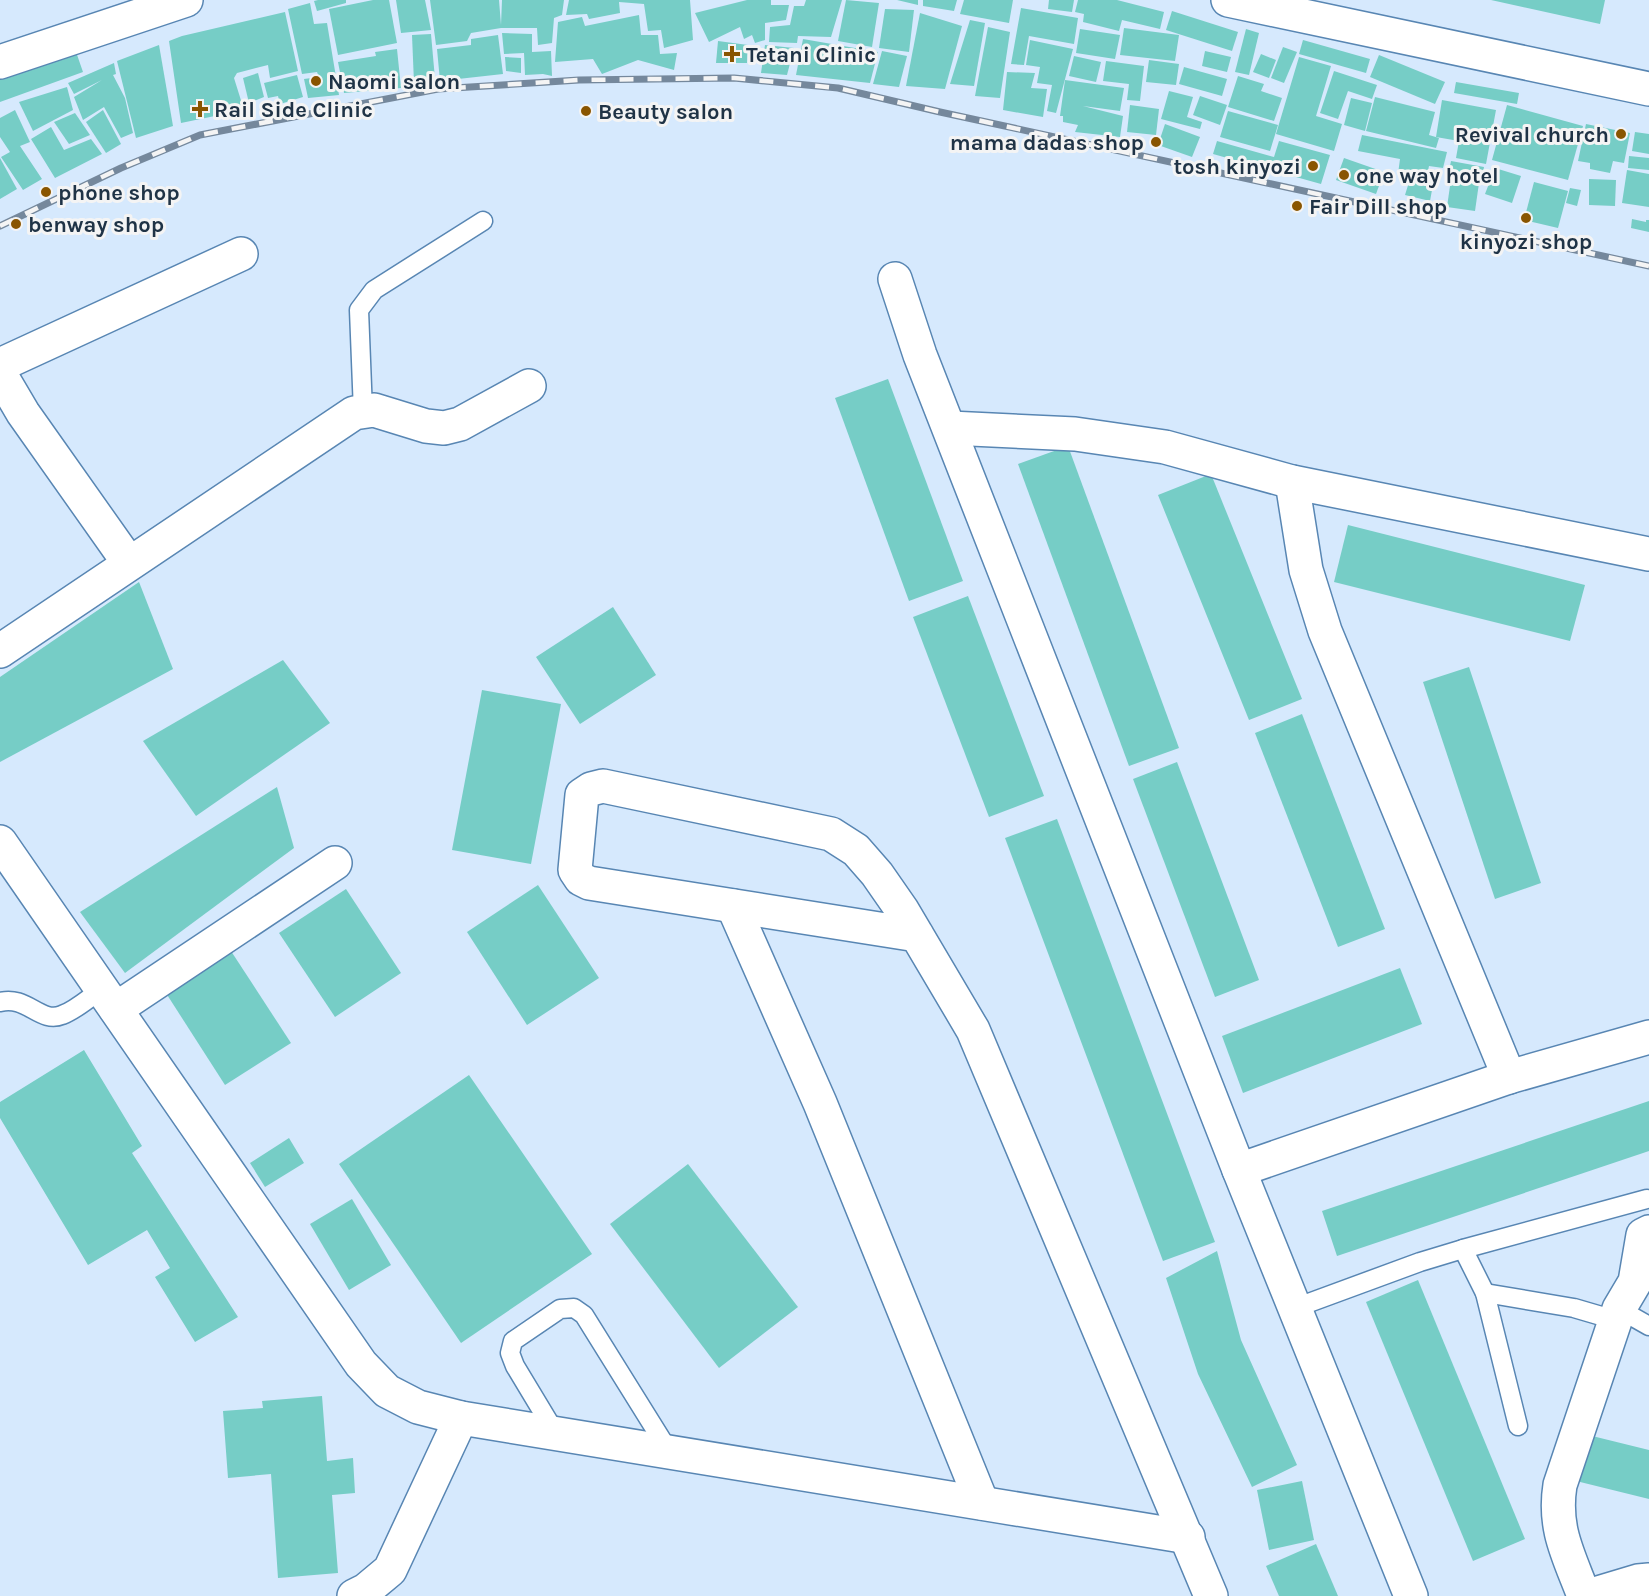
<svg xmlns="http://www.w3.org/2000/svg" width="1649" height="1596" font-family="Karla,sans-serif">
  <rect width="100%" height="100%" fill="#d6e9fd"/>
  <g fill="#76cdc6">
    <path d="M318 0H346V3L317 11 314 1Z"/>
    <path d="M373 0H389L397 43 338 55 329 9Z"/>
    <path d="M396 0H425L431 30 401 33Z"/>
    <path d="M430 0H499L501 25 502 0H564L562 15 554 18 552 43 538 45 537 28H501L471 33 467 41 436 45Z"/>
    <path d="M569 0H690L693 40 664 48 661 30 648 31 644 4 619 2 620 13 589 19 587 14 566 15Z"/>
    <path d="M747 0H771V5H789L786 20 765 23V40L755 43 752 35 744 39 740 27 709 42 695 13Z"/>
    <path d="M806 0H842L831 37 798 36 797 43 769 42 770 27 790 25 794 6H804Z"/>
    <path d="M846 0 879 3 872 47 838 41Z"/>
    <path d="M897 0H918V5Z"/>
    <path d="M923 0H957L954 11 923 6Z"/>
    <path d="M964 0H1013L1009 23 960 14Z"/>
    <path d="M1049 0H1074L1072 12 1048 9Z"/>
    <path d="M1078 0H1117L1164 12 1160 29 1122 20 1119 31 1083 22 1084 14 1075 12Z"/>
    <path d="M1491 0H1605L1600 24Z"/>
    <path d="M310 3 314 24 327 23 339 95 308 98 304 79 319 77 317 72 302 74 288 9Z"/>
    <path d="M1021 8 1078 18 1074 44 1029 36 1024 65 1011 64Z"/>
    <path d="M885 9 914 10 909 52 879 48Z"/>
    <path d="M1172 11 1238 32 1232 51 1166 30Z"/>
    <path d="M285 12 298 71 270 78 268 65 237 73 234 78 244 110 181 123 169 41 182 36Z"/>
    <path d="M920 13 962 26 945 89 906 86Z"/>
    <path d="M639 15 641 35H658L660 54 677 53 674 70 638 60 602 74 593 59 555 62 558 22 582 17 585 26Z"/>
    <path d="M970 20 985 23 974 86 950 84Z"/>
    <path d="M988 27 1010 32 1000 98 975 96Z"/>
    <path d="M1124 28 1179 35 1175 61 1120 55Z"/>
    <path d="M1080 29 1120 35 1115 59 1076 53Z"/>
    <path d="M1246 29 1259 33 1249 75 1235 72Z"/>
    <path d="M502 33 532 34V52L551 51 552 76 543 74 525 75 524 53 504 54Z"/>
    <path d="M431 34 435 79 414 83 412 35Z"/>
    <path d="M498 35 503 74 440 81 437 49 471 45V39Z"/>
    <path d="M803 39 878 52 870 83 796 75Z"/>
    <path d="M1030 40 1073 49 1056 113 1047 111 1052 85 1037 83 1040 67 1026 65Z"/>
    <path d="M1303 40 1370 59 1366 73 1299 54Z"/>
    <path d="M718 41 748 45 747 63H716Z"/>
    <path d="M159 45 173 126 136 138 117 61Z"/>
    <path d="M765 45 794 48 787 75 761 73Z"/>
    <path d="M1283 47 1297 52 1284 83 1271 78Z"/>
    <path d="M75 49 83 72 0 102V76Z"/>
    <path d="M397 49 401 88 344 93 338 62 376 56 375 52Z"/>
    <path d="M882 51 907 56 899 87 873 84Z"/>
    <path d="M1205 51 1231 57 1227 72 1202 66Z"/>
    <path d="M1261 54 1276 60 1269 78 1253 72Z"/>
    <path d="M1379 55 1445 82 1435 104 1370 77Z"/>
    <path d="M1074 56 1101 62 1096 82 1069 76Z"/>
    <path d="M505 57 521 58V73L506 71Z"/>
    <path d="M1299 57 1331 66 1316 116 1342 124 1334 151 1276 134Z"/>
    <path d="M1149 60 1179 64 1176 85 1146 82Z"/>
    <path d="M1106 61 1144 66 1140 101 1127 100 1129 84 1103 81Z"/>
    <path d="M114 63 116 74 113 75 125 98 133 133 121 138 104 107 83 120 74 97 102 80 74 94 68 83Z"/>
    <path d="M1184 67 1227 79 1222 96 1179 84Z"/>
    <path d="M1334 71 1377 85 1372 99 1348 91 1338 119 1320 113Z"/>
    <path d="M1007 72 1035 73 1031 88 1047 89 1043 117 1003 110Z"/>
    <path d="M258 73 264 97 249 103 243 78Z"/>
    <path d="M297 75 303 97 280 104 278 96 268 98 264 83Z"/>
    <path d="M1238 76 1264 84 1261 91 1282 98 1274 121 1228 107Z"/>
    <path d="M1065 80 1124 88 1120 111 1083 106 1123 116 1120 137 1075 132 1078 125 1063 122V116H1060Z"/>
    <path d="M1456 82 1519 93 1517 104 1454 93Z"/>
    <path d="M67 87 73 110 33 131 19 102Z"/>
    <path d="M1169 91 1193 97 1187 117 1202 122 1200 129 1161 119Z"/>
    <path d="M1200 96 1227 105 1220 125 1193 115Z"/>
    <path d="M1375 97 1435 112 1429 135 1439 138 1436 148 1366 131Z"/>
    <path d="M1351 98 1372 103 1365 131 1344 125Z"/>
    <path d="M1442 100 1496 110 1486 164 1456 158 1459 141 1436 137Z"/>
    <path d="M1130 105 1159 109 1156 135 1127 132Z"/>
    <path d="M1507 105 1583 126 1568 180 1492 160Z"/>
    <path d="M15 110 30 142 20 146 42 179 23 190 1 157 10 152 0 137V118Z"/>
    <path d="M103 110 121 144 106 153 86 122Z"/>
    <path d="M1228 111 1278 125 1270 151 1220 137Z"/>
    <path d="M75 113 90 135 69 144 54 122Z"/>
    <path d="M1165 124 1200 137 1192 157 1158 145Z"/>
    <path d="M1586 124 1630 133 1624 163 1613 161 1610 173 1590 169V163L1578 161Z"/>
    <path d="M51 127 64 150 91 139 102 154 55 178 31 139Z"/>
    <path d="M1635 132 1649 134V154L1632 151Z"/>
    <path d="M1362 135 1447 152 1443 168 1429 166 1426 180 1398 174 1400 159 1358 151Z"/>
    <path d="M1217 141 1274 157 1279 141 1330 155 1321 184 1213 154Z"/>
    <path d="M1629 156 1649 158V170L1628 168Z"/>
    <path d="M0 158 17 189 0 199Z"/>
    <path d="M1344 158 1384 172 1376 194 1336 180Z"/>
    <path d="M1451 161 1484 167 1482 177 1449 171Z"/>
    <path d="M1495 168 1521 176 1512 203 1485 194Z"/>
    <path d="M1627 170 1649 174V207L1622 203Z"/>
    <path d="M1427 178 1434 179 1430 201 1405 195 1409 182 1426 185Z"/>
    <path d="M1451 179 1479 183 1475 211 1447 207Z"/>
    <path d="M1589 179 1616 180 1615 206 1589 205Z"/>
    <path d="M1534 182 1568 191 1558 228 1524 220Z"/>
    <path d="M1570 188 1581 190 1577 206 1566 203Z"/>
    <path d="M1632 219 1646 222V220H1649V232L1631 228Z"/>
    <path d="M888 379 963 581 909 601 835 398Z"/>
    <path d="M1068 446 1179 748 1129 766 1018 464Z"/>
    <path d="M1211 474 1302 699 1249 720 1158 495Z"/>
    <path d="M1348 525 1585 585 1570 641 1334 582Z"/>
    <path d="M139 582 173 669 0 762V677Z"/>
    <path d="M968 596 1044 796 989 817 913 617Z"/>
    <path d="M613 607 656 675 580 724 536 657Z"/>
    <path d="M283 660 330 723 196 816 143 741Z"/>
    <path d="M1469 667 1541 883 1495 899 1423 682Z"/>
    <path d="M482 690 561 704 531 864 452 850Z"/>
    <path d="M1302 714 1385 929 1338 947 1255 733Z"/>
    <path d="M1177 762 1259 980 1215 997 1133 779Z"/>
    <path d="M277 787 294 848 125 973 80 912Z"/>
    <path d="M1057 819 1215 1242 1163 1261 1005 838Z"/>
    <path d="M538 885 599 978 527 1025 467 932Z"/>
    <path d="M346 889 401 973 335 1017 279 933Z"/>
    <path d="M229 948 291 1043 225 1085 164 990Z"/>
    <path d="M1400 968 1422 1024 1243 1093 1222 1036Z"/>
    <path d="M84 1050 142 1146 132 1153 238 1317 195 1342 155 1277 170 1268 147 1230 88 1265 0 1118V1102Z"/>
    <path d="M469 1075 592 1254 461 1343 339 1164Z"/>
    <path d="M1649 1101V1151L1337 1256 1322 1211Z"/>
    <path d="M289 1138 304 1163 265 1187 250 1163Z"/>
    <path d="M688 1164 798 1307 719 1368 610 1224Z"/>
    <path d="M352 1199 391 1265 349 1290 310 1224Z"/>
    <path d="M1217 1251 1241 1340 1297 1465 1252 1487 1198 1374 1166 1278Z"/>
    <path d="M1418 1280 1525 1539 1473 1561 1366 1302Z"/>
    <path d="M322 1396 327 1461 353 1458 355 1493 332 1495 338 1573 278 1578 271 1474 228 1478 223 1411 263 1408 262 1401Z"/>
    <path d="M1580 1433 1649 1450V1499L1568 1479Z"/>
    <path d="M1302 1481 1314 1540 1269 1550 1257 1490Z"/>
    <path d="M1316 1544 1338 1596H1279L1266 1566Z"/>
  </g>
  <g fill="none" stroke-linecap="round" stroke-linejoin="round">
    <defs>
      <g id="lane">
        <path d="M363 412 359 310 374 290 483 221"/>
        <path d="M0 1002C27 995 40 1024 62 1015 76 1010 90 997 102 989"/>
        <path d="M1463 1249 1647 1199"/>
        <path d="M1485 1293 1574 1308 1615 1320"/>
        <path d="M1295 1308 1420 1262 1463 1249 1485 1293 1518 1426"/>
        <path d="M1619 1309 1649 1326"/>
        <path d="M556 1434 515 1366 510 1353 513 1341 560 1309 574 1308 584 1315 670 1453"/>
      </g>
      <g id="street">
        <path d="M1228 0 1649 89"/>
        <path d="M0 62 186 0"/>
        <path d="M895 279 920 355 1239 1170 1411 1596"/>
        <path d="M0 365 241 254"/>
        <path d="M0 374 23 413 129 563"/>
        <path d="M950 428 1075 434 1165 447 1292 482 1649 554"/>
        <path d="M1292 482 1306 570 1325 631 1509 1077"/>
        <path d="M0 651 354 413 374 410 426 426 444 428 460 424 529 386"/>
        <path d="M0 842 361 1364 387 1391 418 1407 461 1418 1188 1537"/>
        <path d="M733 906 820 1103 982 1503"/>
        <path d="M917 935 589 883 581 879 575 870 582 795 591 789 603 786 831 834 856 850 877 874 902 910 973 1030 1211 1596"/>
        <path d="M116 1009 335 863"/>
        <path d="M1239 1170 1509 1077 1649 1037"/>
        <path d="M354 1596 366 1590 390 1570 461 1418"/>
        <path d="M1584 1596C1569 1556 1553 1529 1560 1485L1619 1309 1635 1282 1643 1235 1649 1232"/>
        <path d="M1588 1596 1638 1581 1649 1580"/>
      </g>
    </defs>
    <use href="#lane" stroke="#5886b3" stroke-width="21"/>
    <use href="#street" stroke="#5886b3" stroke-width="36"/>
    <use href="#lane" stroke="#fff" stroke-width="18"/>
    <use href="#street" stroke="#fff" stroke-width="33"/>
    <defs>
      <path id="rail" d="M0 226 121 168 200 135 438 89 579 80 734 78 838 88 940 112 1649 266"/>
    </defs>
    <use href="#rail" stroke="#75889c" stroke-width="7"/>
    <use href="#rail" stroke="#f4f4f4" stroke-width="4.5" stroke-dasharray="14" stroke-linecap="butt"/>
  </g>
  <g fill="#895500" stroke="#f4f4f4" stroke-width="2">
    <path d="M729 45h6v6h6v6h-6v6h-6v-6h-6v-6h6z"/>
    <circle cx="316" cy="81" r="6"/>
    <path d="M197 100h6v6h6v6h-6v6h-6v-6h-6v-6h6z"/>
    <circle cx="586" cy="111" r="6"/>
    <circle cx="1621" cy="134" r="6"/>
    <circle cx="1156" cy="142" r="6"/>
    <circle cx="1313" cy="166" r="6"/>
    <circle cx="1344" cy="175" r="6"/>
    <circle cx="46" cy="192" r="6"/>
    <circle cx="1297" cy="206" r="6"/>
    <circle cx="1526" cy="218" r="6"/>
    <circle cx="16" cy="224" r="6"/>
  </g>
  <g text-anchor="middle" stroke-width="6" stroke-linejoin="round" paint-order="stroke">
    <g font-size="22" font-weight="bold" fill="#1f3346" stroke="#f4f4f4" text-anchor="start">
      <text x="746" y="62">Tetani Clinic</text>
      <text x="328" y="89">Naomi salon</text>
      <text x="214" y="117">Rail Side Clinic</text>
      <text x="598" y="119">Beauty salon</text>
      <text x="1609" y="142" text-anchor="end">Revival church</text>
      <text x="1144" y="150" text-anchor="end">mama dadas shop</text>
      <text x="1301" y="174" text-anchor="end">tosh kinyozi</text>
      <text x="1356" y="183">one way hotel</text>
      <text x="58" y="200">phone shop</text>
      <text x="1309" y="214">Fair Dill shop</text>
      <text x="28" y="232">benway shop</text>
      <text x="1526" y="249" text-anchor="middle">kinyozi shop</text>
    </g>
  </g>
</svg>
